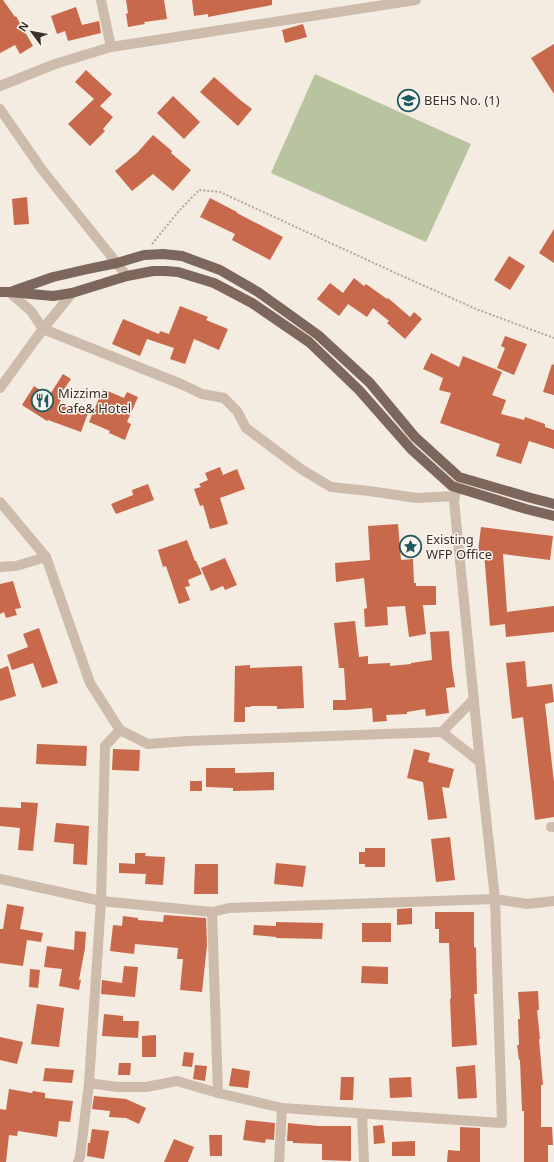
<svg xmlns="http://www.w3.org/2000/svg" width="554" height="1162" font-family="'Noto Sans',sans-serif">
  <rect width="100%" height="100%" fill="#f4ebe1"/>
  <path fill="#b8c4a0" d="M315 74 471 144 426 242 271 173Z"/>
  <g fill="#c8694b">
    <path d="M0 0H3L15 17 16 16 33 46 20 54 15 45 0 53Z"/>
    <path d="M126 0H164L167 19 144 22 145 24 128 27 126 14 128 13Z"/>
    <path d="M192 0H272V5L208 17V14L194 16Z"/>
    <path d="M76 7 82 25 99 21 101 33 68 41 65 31 57 34 51 16Z"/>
    <path d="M303 24 307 37 285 43 282 30Z"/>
    <path d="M554 44V94L531 58Z"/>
    <path d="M86 70 112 94 100 106 113 117 103 129 105 131 90 146 68 124 94 99 75 82Z"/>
    <path d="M214 77 239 99 252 109 238 126 200 92Z"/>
    <path d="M173 96 200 122 184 139 157 113Z"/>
    <path d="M153 135 172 151 171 153 191 170 173 191 153 174 132 191 115 171 137 153Z"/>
    <path d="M27 197 29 224 14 225 12 199Z"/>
    <path d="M210 198 237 212V213L283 237 270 260 232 240 235 234 200 217Z"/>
    <path d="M554 229V263L539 253Z"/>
    <path d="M509 256 525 266 510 290 494 280Z"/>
    <path d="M354 278 364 286 366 284 387 299 388 298 410 317 414 312 422 319 405 339 387 323 389 321 373 308 367 317 348 304 339 316 317 299 330 283 343 293Z"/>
    <path d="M180 306 208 317 206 320 228 329 219 350 194 339 185 364 170 359 174 348 147 339 140 356 112 344 123 319 159 334 160 331 169 334Z"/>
    <path d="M505 336 527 344 514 375 497 368 505 348 501 346Z"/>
    <path d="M431 353 459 367 463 356 502 372 492 395 506 400 501 414 524 420 525 417 545 424V427L554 430V449L529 441 521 464 496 456 500 444 440 423 451 393 439 390 443 378 423 369Z"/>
    <path d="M552 364 554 365V395L543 392Z"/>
    <path d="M63 374 71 379 58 398 61 400 59 403 88 413 81 432 48 420 47 421 22 405 34 386 49 396Z"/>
    <path d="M103 389 124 398 127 392 138 397 127 422 131 424 125 440 109 433 110 431 89 422Z"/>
    <path d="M220 467 223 475 237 469 245 489 220 498 228 524 210 529 203 505 200 506 194 489 201 487 199 484 208 480 205 473Z"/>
    <path d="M148 484 154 500 116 514 111 504 133 495 132 490Z"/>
    <path d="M398 524 401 560 413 559 414 583H416V586H436V605H423L426 634 409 637 405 606 387 607 388 625 365 627 364 609 367 608 364 578 336 582 335 563 370 560 368 526Z"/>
    <path d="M481 527 553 536 550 560 503 554 507 612 554 606V632L506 637 505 624 490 626 484 552 478 551Z"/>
    <path d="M187 540 195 561H196L202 574 188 580 190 586 185 587 190 600 179 604 166 566 163 567 158 550Z"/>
    <path d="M225 558 237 585 225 590 223 586 211 591 201 568Z"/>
    <path d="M13 581 21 608 15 609 17 615 6 618 4 612 0 614V584Z"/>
    <path d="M355 621 359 657 368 656V664L390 663V666L411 664V663L432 660 430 632 449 631 452 667 455 687 446 688 449 713 426 716 425 709 407 712V714L386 715 387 721 373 722 372 708 347 710H333V700H346L344 668H339L334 623Z"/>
    <path d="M39 628 58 683 42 688 33 663 12 670 7 655 28 647 23 634Z"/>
    <path d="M525 661 527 687 552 684 554 702 545 704 554 782V817L535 820 523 717 512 719 506 663Z"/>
    <path d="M250 665V668L302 666 304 708 277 709V706H251V707H245V722H234L235 666Z"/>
    <path d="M8 666 16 696 0 701V669Z"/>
    <path d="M37 744 87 746 86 766 36 764Z"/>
    <path d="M113 749 140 750 139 771 112 770Z"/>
    <path d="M414 749 430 753 428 762 454 769 449 788 442 787 447 818 428 820 423 782 407 778Z"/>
    <path d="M206 768H235V773L274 772V790L233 791V788L206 787Z"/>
    <rect x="190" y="781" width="12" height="10"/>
    <path d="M21 802 38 803 33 851 18 850 20 828 0 826V807L21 808Z"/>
    <path d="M56 823 89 826 87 865 73 864 74 844 54 842Z"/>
    <path d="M450 837 455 880 436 882 431 839Z"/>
    <path d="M365 848H385V867H365V864H359V852H365Z"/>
    <path d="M135 853H146L145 856 165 857 163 885 145 884 146 874 119 873V863L135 864Z"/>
    <path d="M276 863 306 866 303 887 274 884Z"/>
    <path d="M195 864H218V894H194Z"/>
    <path d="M7 904 24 907 20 929 43 933 41 942 27 940 23 966 0 963V929H3Z"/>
    <path d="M412 908V924L397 925V909Z"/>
    <path d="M435 912H474V948L476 947 477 994H474L477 1045 452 1047 450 999 451 998 449 943H439V929H435Z"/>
    <path d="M164 915 206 918 207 945 202 992 180 990 183 959H177L178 948 135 944 134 954 110 951 113 925 122 926 123 916 138 918V920L163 922Z"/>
    <path d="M276 922 323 923 322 939 276 938V937L253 935 254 925 276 926Z"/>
    <rect x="362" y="923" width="29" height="19"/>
    <path d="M75 931 86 932 85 948 79 980H81L79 990 59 986 62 969 44 967 47 946 74 950Z"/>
    <path d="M124 966 138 967 135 997 101 994 102 980 122 983Z"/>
    <path d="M362 966 388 967V984L361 983Z"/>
    <path d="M30 969 40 970 38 988 29 987Z"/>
    <path d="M538 991 539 1010H537L540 1039H539L543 1085H541V1127H552L553 1145H548V1162H524V1111H522L521 1086 520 1060H519L517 1045H519L518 1019H520L518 992Z"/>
    <path d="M37 1004 64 1008 59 1047 31 1044Z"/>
    <path d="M104 1014 123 1016V1021H139L138 1038 102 1036Z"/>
    <path d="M156 1035V1057H142V1036Z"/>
    <path d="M0 1037 23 1042 17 1064 0 1060Z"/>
    <path d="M184 1052 194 1053 192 1067 182 1066Z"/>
    <path d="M119 1063H131L130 1075H118Z"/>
    <path d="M195 1065 207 1066 205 1081 193 1079Z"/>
    <path d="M475 1065 477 1098 458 1099 456 1067Z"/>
    <path d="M45 1068 74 1070 72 1083 43 1081Z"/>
    <path d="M232 1068 250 1071 248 1088 229 1086Z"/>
    <path d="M341 1077H354L353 1100H340Z"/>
    <path d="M411 1077 412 1097 390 1098 389 1078Z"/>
    <path d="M9 1089 32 1093 33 1091 45 1093V1098L73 1101 70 1122 59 1121 57 1137 18 1131 17 1136 9 1135 6 1162H0V1109L6 1110Z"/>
    <path d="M94 1096 126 1099 146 1108 139 1124 126 1118 109 1117 110 1111 92 1109Z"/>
    <path d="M246 1120 275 1123 274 1140 266 1139 265 1143 243 1140Z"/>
    <path d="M288 1123 318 1126H351V1161L322 1160V1144L293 1143V1141H287Z"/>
    <path d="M383 1125 385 1143 374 1144 373 1126Z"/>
    <path d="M460 1127 480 1128V1162H447L448 1150 460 1151Z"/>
    <path d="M92 1129 109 1131 104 1159 87 1156 88 1143H90Z"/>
    <path d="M209 1135H222V1156H210Z"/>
    <path d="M174 1139 194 1147 188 1162H164Z"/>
    <path d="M415 1141V1156H392V1142Z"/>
  </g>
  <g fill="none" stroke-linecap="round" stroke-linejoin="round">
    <path stroke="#b9a596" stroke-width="2" stroke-dasharray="2 2" stroke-linecap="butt" d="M152 244 179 211 199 190 220 192 389 270 476 309 554 338"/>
    <g stroke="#cdbbac" stroke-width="10">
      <path d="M101 0 111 47"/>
      <path d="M0 86 55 64 111 47 416 0"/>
      <path d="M0 109 43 171 127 276"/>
      <path d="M9 292 31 311 43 329 72 293"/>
      <path d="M0 388 43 329 181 384 202 394 224 398 237 411 246 428 301 469 331 487 369 491 417 498 455 496"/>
      <path d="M456 491 454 501 480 762 495 899 527 904 554 901"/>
      <path d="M0 502 46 557 90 683 120 730 148 744 189 741 442 732"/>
      <path d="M0 567 16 566 46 557"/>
      <path d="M474 699 442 732 480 762"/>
      <path d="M551 827H554"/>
      <path d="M0 879 101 901 212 912 229 908 495 899 502 1123 282 1108 218 1093 177 1081 146 1087H117L89 1083"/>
      <path d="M212 912 218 1093"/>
      <path d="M362 1114 364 1162"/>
      <path d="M78 1162 80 1157 89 1083 101 901 105 746 120 730"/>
      <path d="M279 1162 282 1108"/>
    </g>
    <g stroke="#7d675c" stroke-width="10">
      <path d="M13 291 53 277 88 269 117 263 144 255 163 254 182 256 220 270 258 292 318 335 370 383 415 437 459 477 531 498 554 504"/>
      <path d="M0 292H9L53 296 72 293 114 280 127 276 153 271H165L178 272 214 283 252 303 309 342 359 390 411 449 452 486 526 509 554 516"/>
    </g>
  </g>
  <defs>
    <symbol id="school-ring" viewBox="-11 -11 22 22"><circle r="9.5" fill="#fbf5ee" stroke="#1f5a5e" stroke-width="1.5"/><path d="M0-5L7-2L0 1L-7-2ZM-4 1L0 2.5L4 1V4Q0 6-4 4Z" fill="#1f5a5e"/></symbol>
    <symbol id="restaurant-ring" viewBox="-11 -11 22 22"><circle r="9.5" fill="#fbf5ee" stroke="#1f5a5e" stroke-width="1.5"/><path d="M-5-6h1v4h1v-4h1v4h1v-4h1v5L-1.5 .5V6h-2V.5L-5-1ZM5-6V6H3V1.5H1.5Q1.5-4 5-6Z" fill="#1f5a5e"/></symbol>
    <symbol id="sight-ring" viewBox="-11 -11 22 22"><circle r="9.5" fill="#fbf5ee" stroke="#1f5a5e" stroke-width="1.5"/><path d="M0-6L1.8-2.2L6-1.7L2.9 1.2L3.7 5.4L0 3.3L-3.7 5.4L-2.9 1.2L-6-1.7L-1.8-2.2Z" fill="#1f5a5e"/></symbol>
  </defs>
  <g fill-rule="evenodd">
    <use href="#school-ring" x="396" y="88" width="25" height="25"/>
    <use href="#restaurant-ring" x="30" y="388" width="25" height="25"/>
    <use href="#sight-ring" x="398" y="534" width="25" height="25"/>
  </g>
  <g text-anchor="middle" stroke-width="3" stroke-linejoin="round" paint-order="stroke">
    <g font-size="13" fill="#3b302b" stroke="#fbf5ee" text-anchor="start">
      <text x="424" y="105">BEHS No. (1)</text>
      <text x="58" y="398">Mizzima<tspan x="58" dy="15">Cafe&amp; Hotel</tspan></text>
      <text x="426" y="544">Existing<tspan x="426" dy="15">WFP Office</tspan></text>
    </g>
  </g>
  <g transform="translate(32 32) rotate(302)" stroke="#fbf5ee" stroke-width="3" paint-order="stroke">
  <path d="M0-3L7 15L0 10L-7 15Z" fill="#3b302b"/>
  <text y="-6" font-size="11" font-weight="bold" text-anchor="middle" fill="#3b302b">N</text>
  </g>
</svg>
